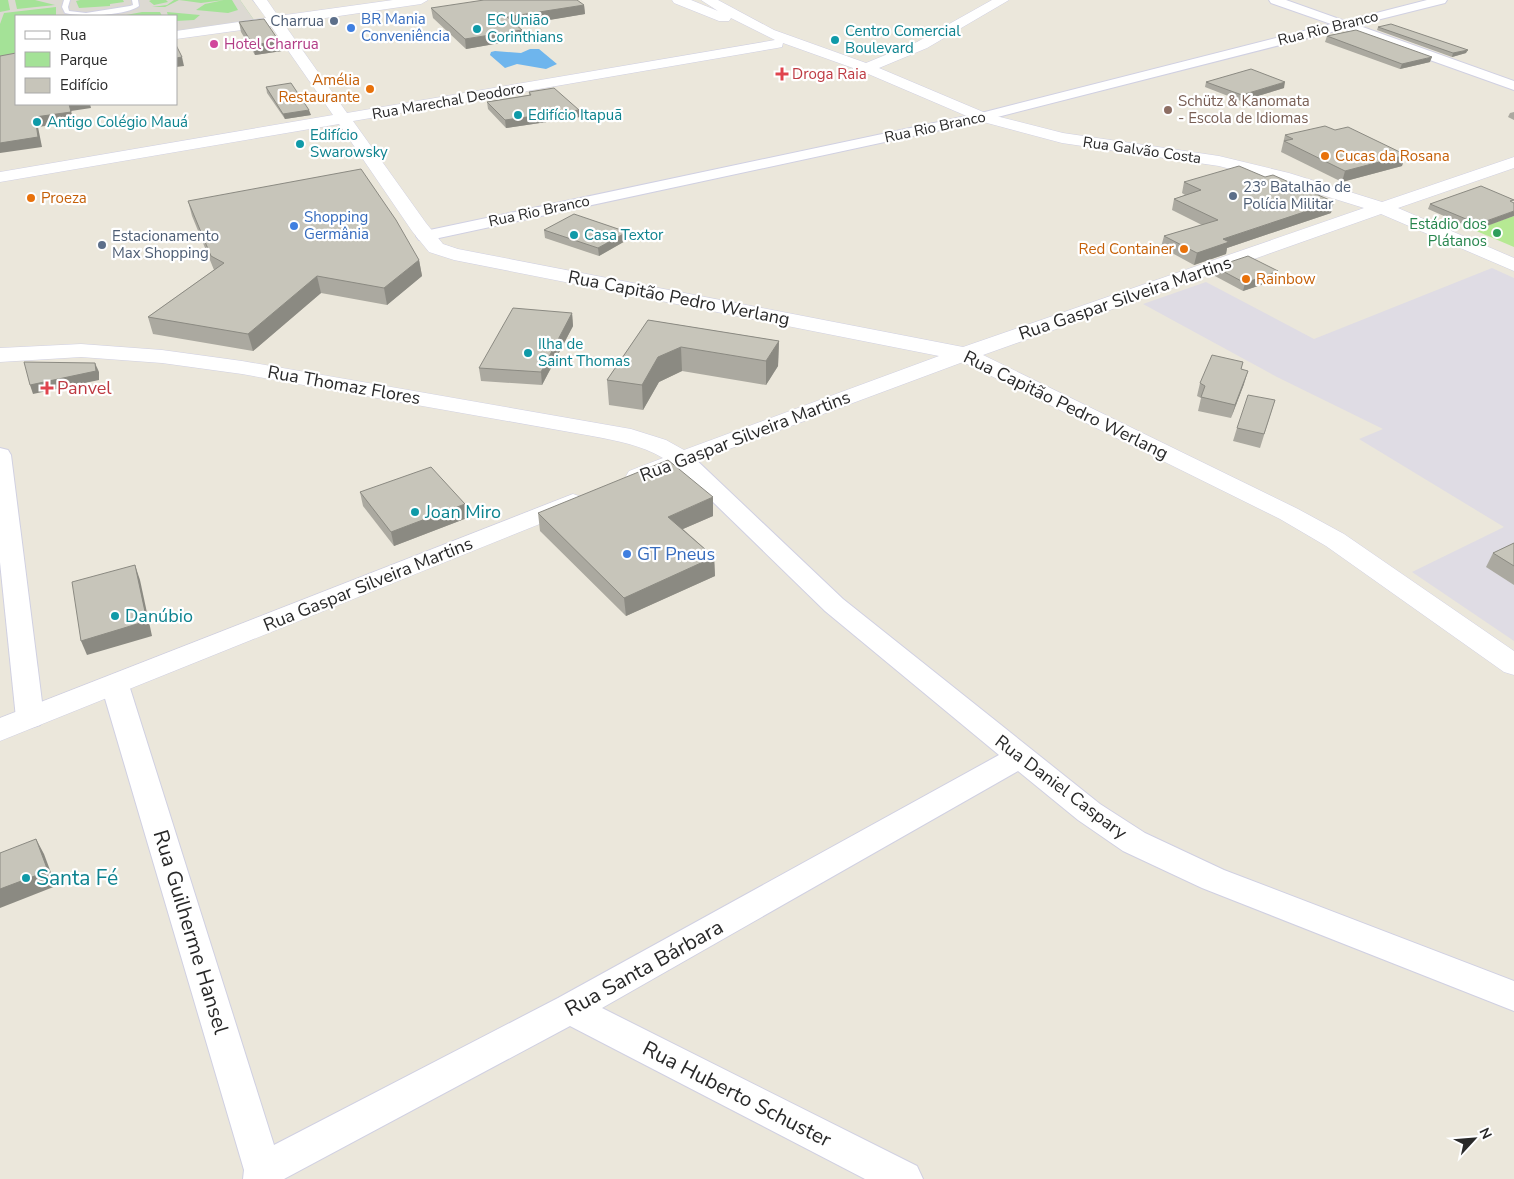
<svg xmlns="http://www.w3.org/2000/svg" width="1514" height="1179" font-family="'Nunito Sans',sans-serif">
  <rect width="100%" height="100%" fill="#ebe7db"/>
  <path fill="#dfdce4" d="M1492 268 1514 278V641L1412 572 1504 527 1359 439 1383 429 1277 377 1143 304 1206 282 1314 339Z"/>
  <path fill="#a4e297" d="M0 0H240L254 20 176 31V16H16V54L0 56Z"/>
  <path fill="#b6e993" d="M1514 216V247L1474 230Z"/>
  <path fill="#dcd9d2" d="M8 0H15L17 9 55 5 35 0H80L76 1 79 8 110 6V4L124 2 123 0H151L149 1 154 5 168 2 166 0H174L167 5 152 7H165L179 0 201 3 224 0 205 4 196 10 228 13 238 10 232 0H240L254 20 176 31V21L194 20 200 15 167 12 168 16H162L160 12H142L121 16H56V7L4 13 0 24V12L10 10Z"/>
  <path fill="#6eb5ed" d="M530 49H539L557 64 546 69 517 64 505 68 490 55 491 52 495 51 521 53Z"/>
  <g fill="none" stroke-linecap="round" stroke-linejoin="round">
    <defs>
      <path id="lane" d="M64 0H70L68 7 69 11 86 13 130 6 133 5 132 0H138L139 6C125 16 82 17 65 13L62 7Z"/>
      <g id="street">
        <path d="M1269 0H1286L1345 21 1427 0H1447L1445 3 1357 25 1514 81V90L1343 29 982 121 425 241 419 240 416 236 419 232 425 231 981 113 1331 24 1271 3Z"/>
        <path d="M0 448 8 450 11 455 44 718 40 725 30 728 20 725 16 718 0 562Z"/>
        <path d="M682 452 690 454 843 599 1100 804 1145 833 1224 870 1514 981V1011L1202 888 1123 851 1078 820 1018 771 602 1008 917 1166 923 1179H865L570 1026 284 1179H243L244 1170 101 685 105 678 115 676 125 678 129 685 274 1145 558 998 999 755 825 611 674 464 671 459 674 454Z"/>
      </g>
      <g id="secondary">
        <path d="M253 0H267L278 16 393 0H428L421 4 284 24 347 113 775 40 731 18 729 21H719L674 3 672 0H691L718 11 701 0H718L774 30 866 63 917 42 992 0H1009L927 48 879 68 988 114 1063 133 1219 156 1289 173 1382 202 1514 157V168L1398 208 1514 258V271L1381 214 983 355 1298 509 1344 534 1514 651V675L1504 672 1326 546 1280 519 963 362 638 483 629 481 626 476 629 471 663 458C641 445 618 441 592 436L242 374 162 363 81 357 0 362V348L81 344 162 350 242 361 631 429 666 440 684 450 939 356 454 260 429 252 412 231 339 124 0 182V172L333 115 271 26 176 39V31L266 18ZM783 43 853 68 851 71 853 74 858 75 866 73 976 120 1062 143 1219 166 1277 181 1364 208 963 347 458 249 443 244 426 223 353 121 777 48 782 47Z"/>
        <path d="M573 494 582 497 586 502 582 507 0 741V718Z"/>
      </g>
    </defs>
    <use href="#lane" stroke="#d0d0e2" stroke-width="2"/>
    <use href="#street" stroke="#d0d0e2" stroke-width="2"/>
    <use href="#secondary" stroke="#d0d0e2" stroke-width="1"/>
    <use href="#lane" fill="#fff" fill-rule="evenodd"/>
    <use href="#street" fill="#fff" fill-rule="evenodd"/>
    <use href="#secondary" fill="#fff" fill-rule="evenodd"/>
  </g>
  <g fill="#aba9a0">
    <path d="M584 5 585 14 517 25 523 39 466 49 433 18 431 8Z"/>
    <path d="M239 22 282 51 255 55 241 32Z"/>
    <path d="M1378 27 1466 53 1452 57 1377 30Z"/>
    <path d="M1327 36 1430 62 1400 69 1325 42Z"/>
    <path d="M1206 82 1284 88 1241 101 1205 87Z"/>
    <path d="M266 87 311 115 285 119 267 93Z"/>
    <path d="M529 92 579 110 580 117 506 128 488 109 487 102 529 95Z"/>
    <path d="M1514 112V120L1508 117 1510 113Z"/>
    <path d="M1285 135 1402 166 1342 182 1281 152Z"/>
    <path d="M1184 182 1331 213 1227 248 1226 254 1194 265 1161 247 1164 236 1202 225 1172 210 1174 199 1185 195 1182 193Z"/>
    <path d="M188 201 419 260 422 276 387 305 321 293 253 351 153 334 148 317 214 270 192 216Z"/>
    <path d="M1513 203 1476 230 1428 209 1430 204Z"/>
    <path d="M544 230 627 232V240L599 256 545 238Z"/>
    <path d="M1215 267 1276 280 1243 291 1213 275Z"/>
    <path d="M572 313 573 326 542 385 481 381 479 368Z"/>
    <path d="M648 320 779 341 778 366 766 385 682 371 659 382 643 410 609 405 607 380Z"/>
    <path d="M1243 362 1241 369 1244 384 1231 418 1198 411 1201 398 1197 396 1200 383Z"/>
    <path d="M1275 400 1260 448 1233 441 1237 428Z"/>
    <path d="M360 492 467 518 394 546 363 506Z"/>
    <path d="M538 513 713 516 683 529 714 557 715 576 626 616 540 531Z"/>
    <path d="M1514 543V585L1486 567 1493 553Z"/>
  </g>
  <g fill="#8b8a82">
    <path d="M584 5 585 14 508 27 507 17Z"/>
    <path d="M522 30 523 39 466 49 465 39Z"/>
    <path d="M279 41 282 51 255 55 253 45Z"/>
    <path d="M1468 50 1466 53 1452 57 1453 53Z"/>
    <path d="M182 57 184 66 176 67V58Z"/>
    <path d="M1432 57 1430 62 1400 69 1402 64Z"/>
    <path d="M1285 82 1284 88 1241 101 1242 95Z"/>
    <path d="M69 104H90L91 108 71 111 74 122 38 127 42 147 0 153V143L35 117Z"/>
    <path d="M309 110 311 115 285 119 283 114Z"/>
    <path d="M579 110 580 117 506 128 505 120Z"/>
    <path d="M1406 155 1402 166 1342 182 1345 171Z"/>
    <path d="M1334 202 1331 213 1227 248 1226 254 1194 265 1197 253 1223 239Z"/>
    <path d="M1514 211V216L1476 230 1478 224Z"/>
    <path d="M627 232V240L599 256 598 248Z"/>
    <path d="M419 260 422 276 387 305 384 288Z"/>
    <path d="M1278 271 1276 280 1243 291 1245 283Z"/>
    <path d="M317 276 321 293 253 351 248 334Z"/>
    <path d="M572 313 573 326 542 385 541 372Z"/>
    <path d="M779 341 778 366 766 385V361Z"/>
    <path d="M681 347 682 371 659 382 643 410 642 385 658 357Z"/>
    <path d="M95 363 99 372V380L33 394 30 385Z"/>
    <path d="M1248 371 1244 384 1231 418 1235 405Z"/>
    <path d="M713 497V516L669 535 668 517Z"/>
    <path d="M465 504 467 518 394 546 391 532Z"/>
    <path d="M714 557 715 576 626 616 624 598Z"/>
    <path d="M135 565 140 580 152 636 87 655 81 641Z"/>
    <path d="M36 839 44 854 56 886 0 908V889Z"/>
  </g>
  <g fill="#c7c5ba" stroke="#8b8a82">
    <path d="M484 0H577L584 5 507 17 522 30 465 39 431 8Z"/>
    <path d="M264 19 279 41 253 45 239 22Z"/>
    <path d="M1391 24 1468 50 1453 53 1378 27Z"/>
    <path d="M1356 30 1432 57 1402 64 1327 36Z"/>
    <path d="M176 45 182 57 176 58Z"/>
    <path d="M16 53V104H69L71 112 35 117 38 137 0 143V56Z"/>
    <path d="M1251 69 1285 82 1242 95 1206 82Z"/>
    <path d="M291 83 309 110 283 114 266 87Z"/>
    <path d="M554 88 579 110 505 120 487 102 531 95 529 92Z"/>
    <path d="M1325 126 1335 130 1348 127 1406 155 1345 171 1284 141 1293 139 1285 135Z"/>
    <path d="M1239 166 1265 177 1273 175 1334 202 1223 239 1229 242 1197 253 1164 236 1218 220 1174 199 1201 190 1184 182Z"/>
    <path d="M361 169 396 220 419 260 384 288 317 276 248 334 148 317 224 263 211 256 188 201Z"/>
    <path d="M1481 186 1514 200 1510 201 1514 203V211L1478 224 1430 204Z"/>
    <path d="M574 214 627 232 598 248 544 230Z"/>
    <path d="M1248 256 1278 271 1245 283 1215 267Z"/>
    <path d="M513 308 572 313 541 372 479 368Z"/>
    <path d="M648 320 779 341 766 361 681 347 658 357 642 385 607 380Z"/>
    <path d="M1212 355 1243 362 1241 369 1248 371 1235 405 1201 397 1205 386 1200 383Z"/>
    <path d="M24 362 95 363 96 371 30 385Z"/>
    <path d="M1248 395 1275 400 1264 434 1237 428Z"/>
    <path d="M668 460 713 497 668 517 714 557 624 598 538 513Z"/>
    <path d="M431 467 465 504 391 532 360 492Z"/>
    <path d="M1514 543V566L1493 553Z"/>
    <path d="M135 565 147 621 81 641 72 582Z"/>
    <path d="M36 839 48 871 0 889V853Z"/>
  </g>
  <g fill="#5c6f8a" stroke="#fff" stroke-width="2">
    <circle cx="334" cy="21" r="5"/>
    <circle cx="1233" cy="196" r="5"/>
    <circle cx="102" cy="245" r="5"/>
  </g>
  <g fill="#3f7fe0" stroke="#fff" stroke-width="2">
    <circle cx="351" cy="28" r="5"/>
    <circle cx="294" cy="226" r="5"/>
    <circle cx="627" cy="554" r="5"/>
  </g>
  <g fill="#0f9aa8" stroke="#fff" stroke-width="2">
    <circle cx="477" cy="29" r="5"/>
    <circle cx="835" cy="40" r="5"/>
    <circle cx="518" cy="115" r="5"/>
    <circle cx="37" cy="122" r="5"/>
    <circle cx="300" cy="144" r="5"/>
    <circle cx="574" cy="235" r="5"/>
    <circle cx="528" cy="353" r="5"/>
    <circle cx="415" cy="512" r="5"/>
    <circle cx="115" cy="616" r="5"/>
    <circle cx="26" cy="878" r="5"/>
  </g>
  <circle fill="#d1479c" stroke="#fff" stroke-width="2" cx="214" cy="44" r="5"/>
  <g fill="#e0444e" stroke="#fff" stroke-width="2">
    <path d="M779.5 66.5h5v5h5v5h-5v5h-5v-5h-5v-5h5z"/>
    <path d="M44.5 380.5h5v5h5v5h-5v5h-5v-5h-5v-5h5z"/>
  </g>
  <g fill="#e8710a" stroke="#fff" stroke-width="2">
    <circle cx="370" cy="89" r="5"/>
    <circle cx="1325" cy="156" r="5"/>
    <circle cx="31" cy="198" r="5"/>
    <circle cx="1184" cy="249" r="5"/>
    <circle cx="1246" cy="279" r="5"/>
  </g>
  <circle fill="#8d6e63" stroke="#fff" stroke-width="2" cx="1168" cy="110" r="5"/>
  <circle fill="#2e9e5b" stroke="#fff" stroke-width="2" cx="1497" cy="233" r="5"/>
  <g text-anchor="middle" stroke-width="4.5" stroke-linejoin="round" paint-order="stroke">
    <g font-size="15" fill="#366cbe" stroke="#fff" text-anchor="start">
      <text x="361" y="24">BR Mania<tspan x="361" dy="17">Conveniência</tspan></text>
      <text x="304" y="222">Shopping<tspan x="304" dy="17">Germânia</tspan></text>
    </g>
    <g font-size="15" fill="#0d838f" stroke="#fff" text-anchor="start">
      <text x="487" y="25">EC União<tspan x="487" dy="17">Corinthians</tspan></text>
      <text x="845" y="36">Centro Comercial<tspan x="845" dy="17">Boulevard</tspan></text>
      <text x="528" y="120">Edifício Itapuã</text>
      <text x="47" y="127">Antigo Colégio Mauá</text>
      <text x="310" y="140">Edifício<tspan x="310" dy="17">Swarowsky</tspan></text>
      <text x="584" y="240">Casa Textor</text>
      <text x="538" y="349">Ilha de<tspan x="538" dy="17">Saint Thomas</tspan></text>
    </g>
    <g font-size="15" fill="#4e5e75" stroke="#fff" text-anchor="start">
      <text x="324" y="26" text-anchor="end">Charrua</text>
      <text x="1243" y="192">23º Batalhão de<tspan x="1243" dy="17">Polícia Militar</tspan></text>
      <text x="112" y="241">Estacionamento<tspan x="112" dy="17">Max Shopping</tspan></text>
    </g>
    <g font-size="15" fill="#292929" stroke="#fff">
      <text transform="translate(1328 28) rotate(-14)" y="5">Rua Rio Branco</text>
      <text transform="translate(448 101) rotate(-10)" y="5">Rua Marechal Deodoro</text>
      <text transform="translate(935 127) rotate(-12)" y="5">Rua Rio Branco</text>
      <text transform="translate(1142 150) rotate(8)" y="5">Rua Galvão Costa</text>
      <text transform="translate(539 211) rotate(-12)" y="5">Rua Rio Branco</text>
    </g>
    <g font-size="15" fill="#b23c85" stroke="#fff" text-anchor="start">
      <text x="224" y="49">Hotel Charrua</text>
    </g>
    <g font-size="15" fill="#be3a42" stroke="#fff" text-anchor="start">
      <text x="792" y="79">Droga Raia</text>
    </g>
    <g font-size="15" fill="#c56008" stroke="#fff" text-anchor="start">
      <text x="360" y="85" text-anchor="end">Amélia<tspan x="360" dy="17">Restaurante</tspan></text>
      <text x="1335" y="161">Cucas da Rosana</text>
      <text x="41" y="203">Proeza</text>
      <text x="1174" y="254" text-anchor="end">Red Container</text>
      <text x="1256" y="284">Rainbow</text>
    </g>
    <g font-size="15" fill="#785e54" stroke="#fff" text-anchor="start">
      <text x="1178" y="106">Schütz &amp; Kanomata<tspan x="1178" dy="17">- Escola de Idiomas</tspan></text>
    </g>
    <g font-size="15" fill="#27864d" stroke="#fff" text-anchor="end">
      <text x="1487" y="229">Estádio dos<tspan x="1487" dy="17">Plátanos</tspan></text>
    </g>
    <g font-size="18" fill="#292929" stroke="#fff">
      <text transform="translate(679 298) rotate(11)" y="6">Rua Capitão Pedro Werlang</text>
      <text transform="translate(1125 298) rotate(-19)" y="6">Rua Gaspar Silveira Martins</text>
      <text transform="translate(344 385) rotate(10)" y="6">Rua Thomaz Flores</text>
      <text transform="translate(1066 405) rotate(26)" y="6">Rua Capitão Pedro Werlang</text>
      <text transform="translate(745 436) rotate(-21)" y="6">Rua Gaspar Silveira Martins</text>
      <text transform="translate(368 584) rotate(-22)" y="6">Rua Gaspar Silveira Martins</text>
      <text transform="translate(1061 787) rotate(37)" y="6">Rua Daniel Caspary</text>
    </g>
    <g font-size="18" fill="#be3a42" stroke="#fff" text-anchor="start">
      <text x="57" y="394">Panvel</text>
    </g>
    <g font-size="18" fill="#0d838f" stroke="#fff" text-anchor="start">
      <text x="425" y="518">Joan Miro</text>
      <text x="125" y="622">Danúbio</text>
    </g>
    <g font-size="18" fill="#366cbe" stroke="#fff" text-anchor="start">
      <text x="637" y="560">GT Pneus</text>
    </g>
    <g font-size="21" fill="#0d838f" stroke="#fff" text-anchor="start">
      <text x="36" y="885">Santa Fé</text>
    </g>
    <g font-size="21" fill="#292929" stroke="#fff">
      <text transform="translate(191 932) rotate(73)" y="7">Rua Guilherme Hansel</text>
      <text transform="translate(644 968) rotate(-29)" y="7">Rua Santa Bárbara</text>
      <text transform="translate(737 1094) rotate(27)" y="7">Rua Huberto Schuster</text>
    </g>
  </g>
  <rect x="15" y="15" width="162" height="90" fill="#ffffff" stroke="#a9a9a9"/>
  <rect x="25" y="31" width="25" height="8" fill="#ffffff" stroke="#a9a9a9"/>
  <text x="60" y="40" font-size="15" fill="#292929">Rua</text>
  <rect x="25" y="52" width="25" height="15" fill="#a4e297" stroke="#a9a9a9"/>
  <text x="60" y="65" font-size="15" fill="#292929">Parque</text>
  <rect x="25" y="78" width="25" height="15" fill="#c7c5ba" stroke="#a9a9a9"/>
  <text x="60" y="90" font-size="15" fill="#292929">Edifício</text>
  <g transform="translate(1474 1139) rotate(64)" stroke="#ffffff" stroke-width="4" paint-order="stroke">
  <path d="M0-4L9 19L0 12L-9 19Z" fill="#292929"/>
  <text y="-8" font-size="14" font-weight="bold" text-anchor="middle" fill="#292929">N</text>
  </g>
</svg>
